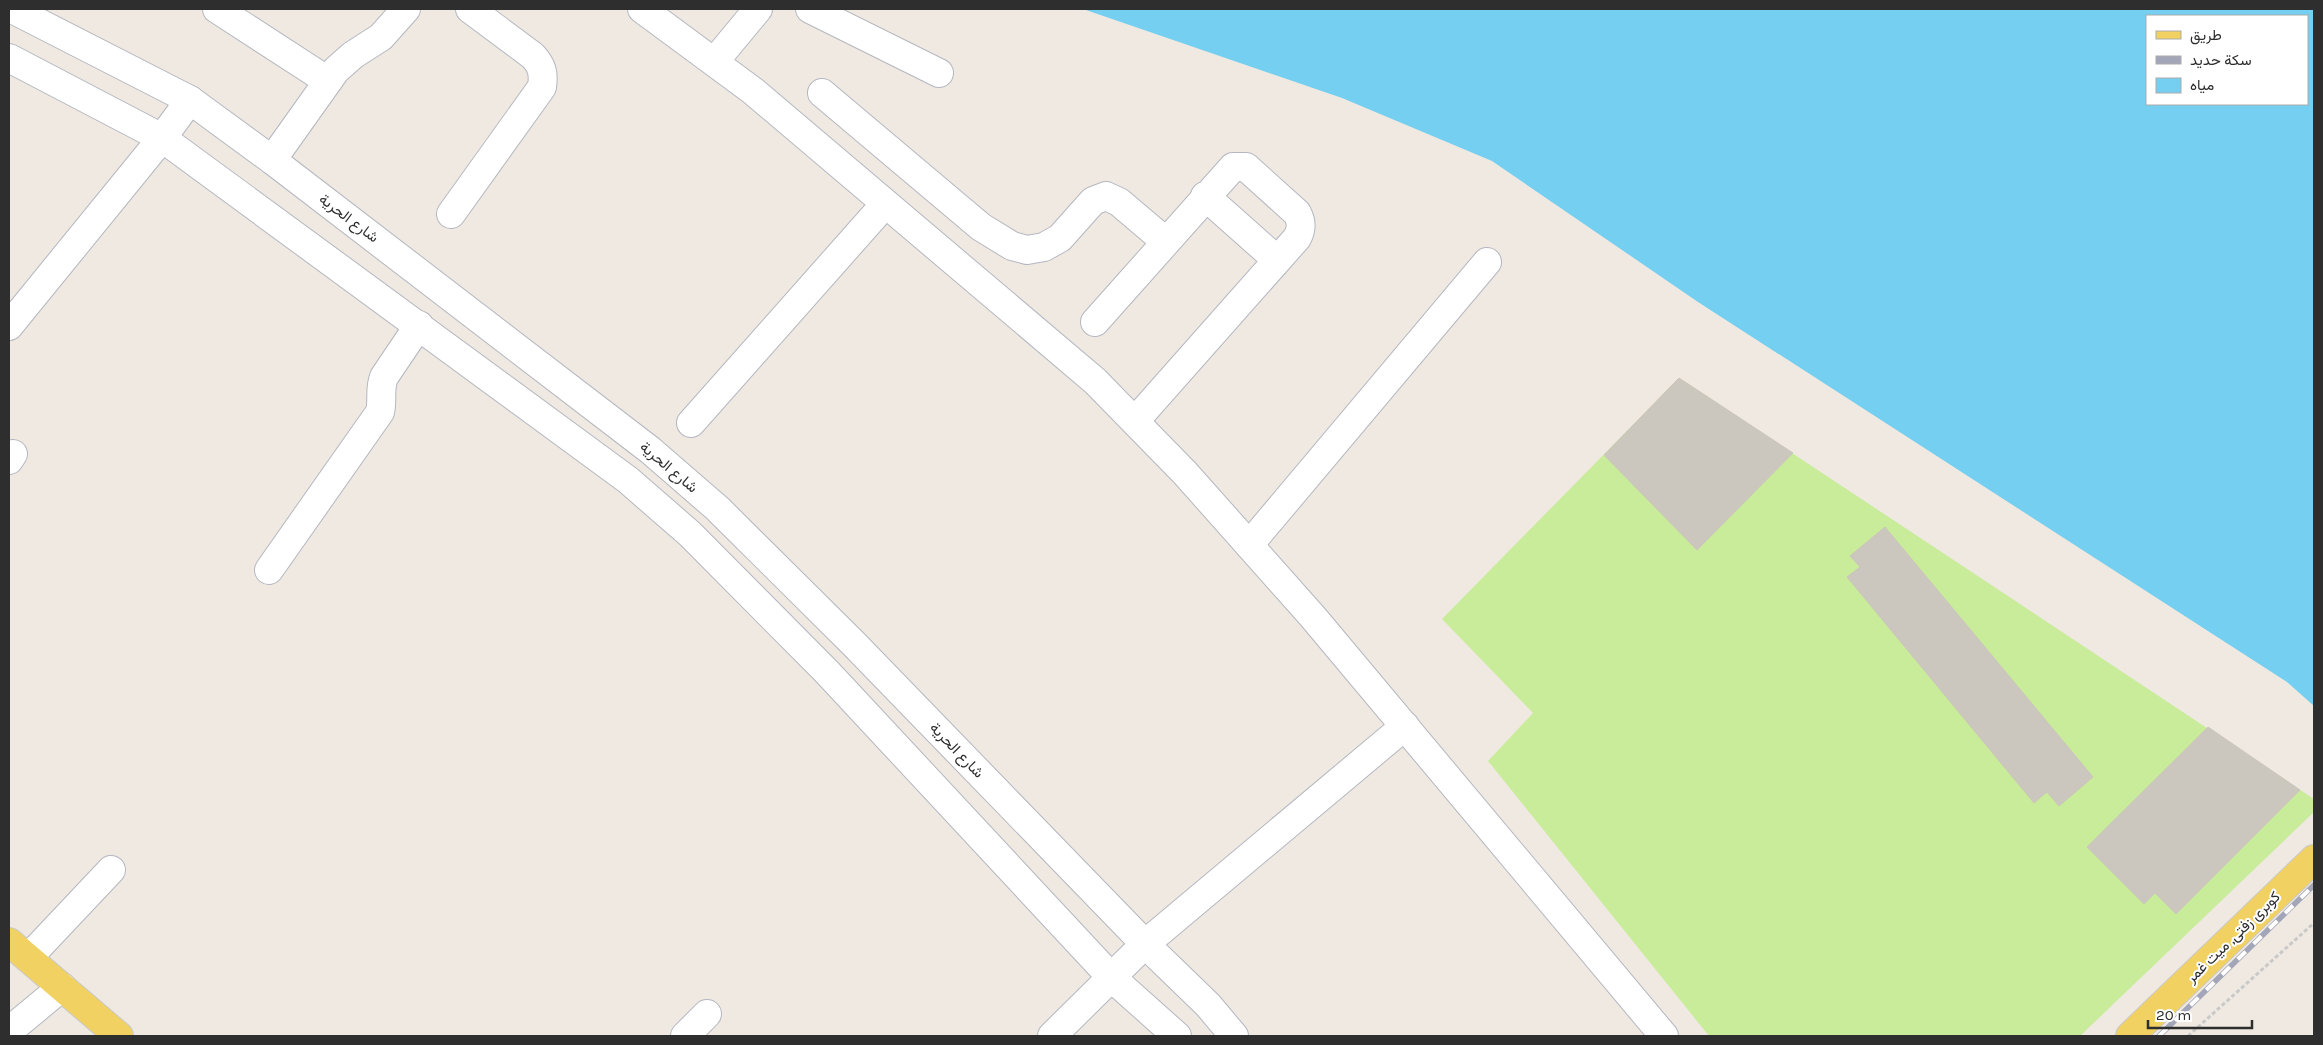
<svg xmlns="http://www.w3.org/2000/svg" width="2323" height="1045" font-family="Karla,Vazirmatn,sans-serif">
  <rect width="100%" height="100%" fill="#efe9e1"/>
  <path fill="#c9ec9a" d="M1679 378 2314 799V812L2080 1036H1709L1488 761 1533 713 1442 619Z"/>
  <path fill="#75cff0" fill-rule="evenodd" d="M1083 9H2314V706L2287 682 1698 302 1492 161 1342 98ZM2147 16H2307V104H2147Z"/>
  <g fill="#cbc7bf" stroke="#cbc5ba">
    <path d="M1679 378 1793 453 1697 550 1604 455Z"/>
    <path d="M1885 527 2093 777 2059 806 2047 792 2034 803 1847 577 1860 567 1850 556Z"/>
    <path d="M2208 727 2300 790 2176 914 2155 893 2144 904 2087 847Z"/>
  </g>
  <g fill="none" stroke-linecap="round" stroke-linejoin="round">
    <defs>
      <g id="minor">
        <path d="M12 9 190 100 272 160 650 450 717 508 854 644 1145 944 1208 1005 1234 1036"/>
        <path d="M217 9 328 81"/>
        <path d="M642 9 753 91 1095 381 1185 473 1313 617 1664 1036"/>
        <path d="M810 9 939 73"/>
        <path d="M9 58 162 138 628 480 690 534 827 672 1112 978 1177 1036"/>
        <path d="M715 61 758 9"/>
        <path d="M822 93 981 227 1012 246 1027 250 1044 247 1060 238 1093 201 1106 196 1119 202 1165 241"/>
        <path d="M272 160 336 70 353 55 381 37 406 9"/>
        <path d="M1205 196 1277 260"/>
        <path d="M451 214 542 87C544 73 542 66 533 56L470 9"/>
        <path d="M1095 322 1233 167H1246L1297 213C1302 222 1302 229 1297 238L1135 421"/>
        <path d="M9 326 162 138 190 100"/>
        <path d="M691 423 885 204"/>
        <path d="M9 460 13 454"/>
        <path d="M1249 545 1487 262"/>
        <path d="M269 570 380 412C383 400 379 389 384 377L419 325"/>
        <path d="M28 958 111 870"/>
        <path d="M9 1031 62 987"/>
        <path d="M685 1036 707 1014"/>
        <path d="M1052 1036 1145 944 1405 726"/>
      </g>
      <g id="major">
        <path d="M9 942 119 1036"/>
        <path d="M2130 1036 2314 859"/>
      </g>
    </defs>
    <use href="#minor" stroke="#b4b7c1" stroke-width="30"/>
    <use href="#major" stroke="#c9c9c9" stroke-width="30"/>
    <path stroke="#c9c9c9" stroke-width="3" stroke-dasharray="4 2.5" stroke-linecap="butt" d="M2188 1036 2314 923"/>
    <use href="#minor" stroke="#fff" stroke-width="28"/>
    <use href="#major" stroke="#f2d163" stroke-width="28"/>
    <defs>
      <path id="rail" d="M2159 1036 2314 885"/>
    </defs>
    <use href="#rail" stroke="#a3a6b8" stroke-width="5.5"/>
    <use href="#rail" stroke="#fff" stroke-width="4" stroke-dasharray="11" stroke-linecap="butt"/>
  </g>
  <g text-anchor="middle" stroke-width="4" stroke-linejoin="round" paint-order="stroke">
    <g font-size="15" fill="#2e2e2e" stroke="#fff">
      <text transform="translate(349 218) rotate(37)" y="5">شارع الحرية</text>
      <text transform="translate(669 467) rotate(40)" y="5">شارع الحرية</text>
      <text transform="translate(957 750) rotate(46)" y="5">شارع الحرية</text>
      <text transform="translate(2233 937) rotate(-44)" y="5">كوبرى زفتى, ميت غمر</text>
    </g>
  </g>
  <rect width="2323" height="1045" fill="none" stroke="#2e2e2e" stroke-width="20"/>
  <rect x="2146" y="15" width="162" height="90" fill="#ffffff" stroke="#ababab"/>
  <rect x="2156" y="31" width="25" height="8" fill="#f2d163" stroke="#ababab"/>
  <text x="2190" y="40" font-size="15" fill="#2e2e2e">طريق</text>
  <rect x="2156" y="56" width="25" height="8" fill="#a3a6b8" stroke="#ababab"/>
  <text x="2190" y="65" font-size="15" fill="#2e2e2e">سكة حديد</text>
  <rect x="2156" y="78" width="25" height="15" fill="#75cff0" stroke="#ababab"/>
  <text x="2190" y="90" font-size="15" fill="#2e2e2e">مياه</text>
  <path d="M2148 1020v8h104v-8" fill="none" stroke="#2e2e2e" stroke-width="2.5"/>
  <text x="2156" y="1020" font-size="15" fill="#2e2e2e" stroke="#ffffff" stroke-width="4" paint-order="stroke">20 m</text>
</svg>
